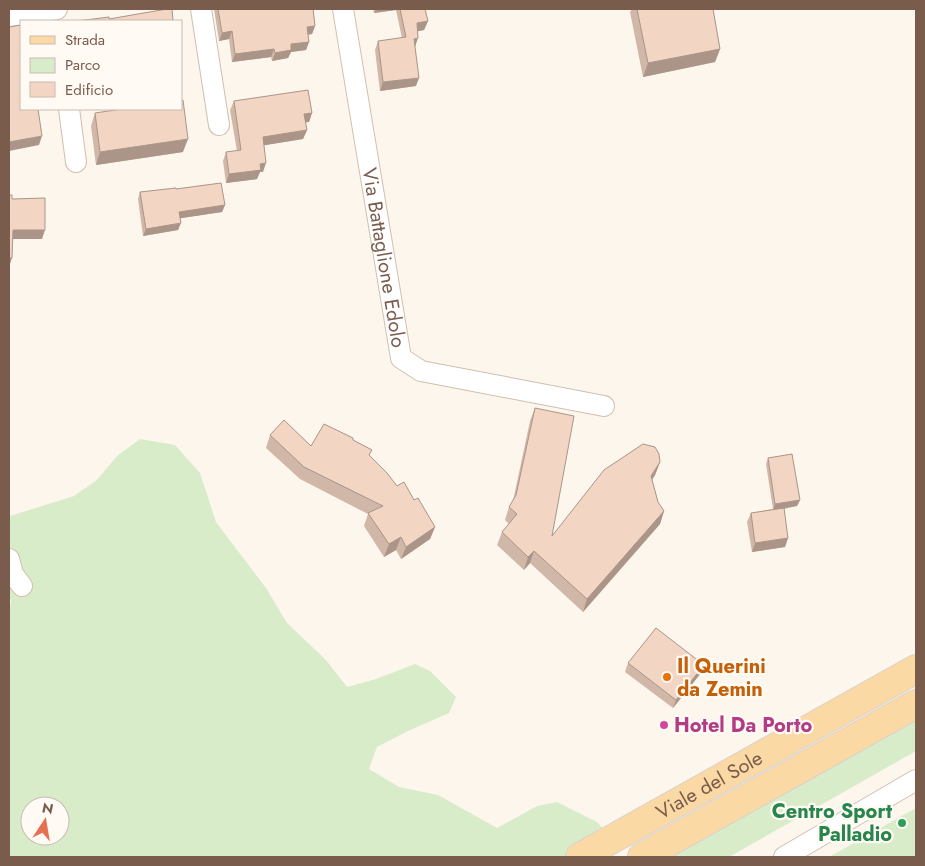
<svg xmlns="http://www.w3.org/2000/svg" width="925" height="866" font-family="Jost,sans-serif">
  <rect width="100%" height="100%" fill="#fdf6ec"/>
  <g fill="#d8ecc9" fill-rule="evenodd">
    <path d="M140 439 175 445 200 473 216 522 266 588 287 623 326 660 347 687 376 679 415 664 430 671 456 697 449 713 408 731 377 747 369 769 399 787 438 795 497 828 537 806 557 802 597 822 612 839 580 857H9V614L11 602 9 594V520L10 516 74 496 97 480 117 456ZM30 806H60V836H30Z"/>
    <path d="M916 715V751L729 857H662Z"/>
    <path d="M916 808V857H829Z"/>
  </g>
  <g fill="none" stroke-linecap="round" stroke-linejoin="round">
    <defs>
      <g id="minor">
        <path d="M201 9 219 125"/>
        <path id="s1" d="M343 9 401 358 421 371 604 406"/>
        <path d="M9 16 57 9"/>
        <path d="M69 109 76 162"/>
        <path d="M9 559 13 574 22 586"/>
        <path d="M784 857 916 780"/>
      </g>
      <g id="primary">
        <path id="s2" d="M580 857 916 669"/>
        <path d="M642 857 916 704"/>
      </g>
    </defs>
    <use href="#minor" stroke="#d1beb0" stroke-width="22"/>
    <use href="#primary" stroke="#dad1cd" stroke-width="30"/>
    <use href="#minor" stroke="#fff" stroke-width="20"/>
    <use href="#primary" stroke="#fbd9a5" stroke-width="28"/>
  </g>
  <g fill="#d1b7a8">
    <path d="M214 9H313L315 26 312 34 308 35 309 42 306 50 291 52 288 58 272 61 271 57 232 62 229 39 219 41Z"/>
    <path d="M373 9H425L428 21 424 30 418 31 415 46 416 86 380 91 375 50 378 41 402 38 396 10 374 13Z"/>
    <path d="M632 9H713L720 49 715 62 643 77 630 12Z"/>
    <path d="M234 101 312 113 309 122H305L307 130 303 139 264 145 263 172H260L257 179 226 183 223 161 226 152 237 151 230 110Z"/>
    <path d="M95 113 183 152 96 165 91 126Z"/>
    <path d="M176 189 225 205 222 212 180 218 178 230 143 236 138 199 140 192Z"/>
    <path d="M535 408 552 536 660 462 655 475 652 480 658 502 664 511 660 524 583 612 530 563 524 570 497 545 502 532 509 524 505 520 509 507 513 501 530 421Z"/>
    <path d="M270 435 311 446 353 440 372 450 369 455 397 486 414 500 435 527 430 539 401 559 396 550 384 557 364 526 368 514 300 479 266 448Z"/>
    <path d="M768 458 800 500 797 506 784 509 788 538 785 547 752 552 747 522 751 513 773 509 766 464Z"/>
    <path d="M628 663 701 673 673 708 625 672Z"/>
  </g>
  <g fill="#aa9588">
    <path d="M376 9H396V10L374 13Z"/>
    <path d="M428 21 424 30 414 32 417 23Z"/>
    <path d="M315 26 312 34 304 35 307 27Z"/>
    <path d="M232 31 229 39 219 41 222 33Z"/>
    <path d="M418 38 415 47 414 39Z"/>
    <path d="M309 42 306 50 291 52 288 58 272 61 275 53 291 44Z"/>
    <path d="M274 49 271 57 232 62 235 54Z"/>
    <path d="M720 49 715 62 643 77 648 63Z"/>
    <path d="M419 78 416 86 380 91 383 82Z"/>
    <path d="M312 113 309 122 301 123 304 114Z"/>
    <path d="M307 130 303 139 260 146 263 137Z"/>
    <path d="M42 136 39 145 9 151V142Z"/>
    <path d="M188 139 183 152 96 165 100 152Z"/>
    <path d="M266 163 263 172H260L257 179 226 183 229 174 260 164Z"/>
    <path d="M225 205 222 212 176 219 179 212Z"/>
    <path d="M181 223 178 230 143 236 146 229Z"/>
    <path d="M13 230H45L42 239H10Z"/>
    <path d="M9 258H12L9 267Z"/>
    <path d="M660 462 655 475 646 489 651 476Z"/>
    <path d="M800 500 797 506 773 510 775 504Z"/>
    <path d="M664 511 660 524 583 612 587 599Z"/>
    <path d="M435 527 430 539 401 559 406 547Z"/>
    <path d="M401 537 396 550 384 557 389 544Z"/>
    <path d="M788 538 785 547 752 552 755 543Z"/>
    <path d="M534 551 530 563 524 570 528 557Z"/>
    <path d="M704 665 701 673 673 708 676 700Z"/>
  </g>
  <g fill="#f3d5c3" stroke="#aa9588">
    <path d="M167 9H172L173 21H77L109 17V19Z"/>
    <path d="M218 9H313L315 26 307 27 309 42 291 44V50L275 53 274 49 235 54 232 31 222 33Z"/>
    <path d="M400 9H425L428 21 417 23 418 38 414 39 419 78 383 82 378 41 406 37Z"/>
    <path d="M637 9H713L720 49 648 63Z"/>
    <path d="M21 25V109H38L42 136 9 142V27Z"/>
    <path d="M308 90 312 113 304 114 307 130 263 137 266 163 260 164 261 170 229 174 226 152 241 150 234 101Z"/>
    <path d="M181 100H183L188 139 100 152 95 113 122 109H181Z"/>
    <path d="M221 183 225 205 179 212 181 223 146 229 140 192 176 188V189Z"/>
    <path d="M9 195H12V199L45 198V230H13L12 258H9Z"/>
    <path d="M535 408 574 416 552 536 604 470 643 444 655 447 659 454 660 462 651 476 658 502 664 511 587 599 534 551 528 557 502 532 517 514 509 507 516 495Z"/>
    <path d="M284 420 311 446 324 424 353 438V440L372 450 369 455 387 473 397 486 404 482 414 500 418 498 435 527 406 547 401 537 389 544 368 513 383 506 304 467 270 435Z"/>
    <path d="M792 454 800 500 775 504 768 458Z"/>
    <path d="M784 508 788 538 755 543 751 513Z"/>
    <path d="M656 628 704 665 676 700 628 663Z"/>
  </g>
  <circle fill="#e8710a" stroke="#fffaf3" stroke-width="2" cx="667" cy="677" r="5"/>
  <circle fill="#d1479c" stroke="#fffaf3" stroke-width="2" cx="664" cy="725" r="5"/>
  <circle fill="#2e9e5b" stroke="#fffaf3" stroke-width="2" cx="902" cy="823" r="5"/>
  <g text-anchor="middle" stroke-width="4.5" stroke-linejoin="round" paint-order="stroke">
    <g font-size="20" fill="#7a5c4d" stroke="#fffaf3">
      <text dy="7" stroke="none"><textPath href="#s1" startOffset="252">Via Battaglione Edolo</textPath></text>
      <text dy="7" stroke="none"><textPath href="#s2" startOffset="148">Viale del Sole</textPath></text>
    </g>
    <g font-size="20" font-weight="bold" fill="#c56008" stroke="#fffaf3" text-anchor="start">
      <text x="677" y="673">Il Querini<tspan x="677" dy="23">da Zemin</tspan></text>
    </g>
    <g font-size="20" font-weight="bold" fill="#b23c85" stroke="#fffaf3" text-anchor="start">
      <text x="674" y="732">Hotel Da Porto</text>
    </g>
    <g font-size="20" font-weight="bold" fill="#27864d" stroke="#fffaf3" text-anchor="end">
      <text x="892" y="818">Centro Sport<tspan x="892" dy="23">Palladio</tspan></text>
    </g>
  </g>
  <rect width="925" height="866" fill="none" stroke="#7a5c4d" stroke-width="20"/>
  <rect x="20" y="20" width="162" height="90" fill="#fffaf3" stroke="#cabbb1"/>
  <rect x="30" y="36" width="25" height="8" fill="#fbd9a5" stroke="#cabbb1"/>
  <text x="65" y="45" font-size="15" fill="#7a5c4d">Strada</text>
  <rect x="30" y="58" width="25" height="15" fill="#d8ecc9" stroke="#cabbb1"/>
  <text x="65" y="70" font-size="15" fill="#7a5c4d">Parco</text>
  <rect x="30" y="82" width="25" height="15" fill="#f3d5c3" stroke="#cabbb1"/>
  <text x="65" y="95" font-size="15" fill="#7a5c4d">Edificio</text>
  <g transform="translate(45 821) rotate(12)"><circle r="24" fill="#fffaf3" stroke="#cabbb1"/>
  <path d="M0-4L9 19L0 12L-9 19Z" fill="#e76f51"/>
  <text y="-8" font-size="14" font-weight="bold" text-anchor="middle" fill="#7a5c4d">N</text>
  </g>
</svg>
